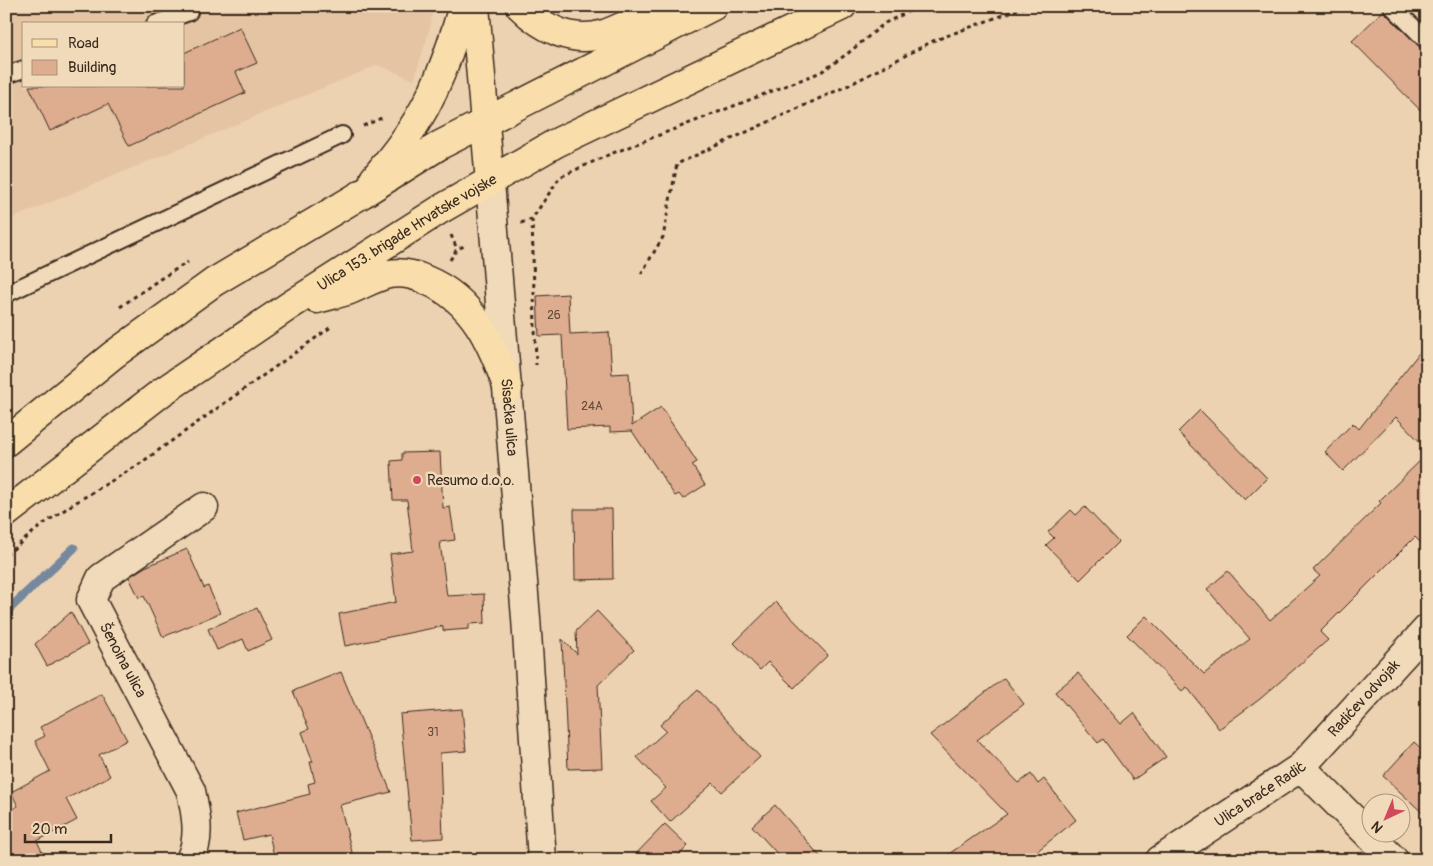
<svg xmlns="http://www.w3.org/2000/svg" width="1433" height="866" font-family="Pangolin,sans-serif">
  <rect width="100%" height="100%" fill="#edd2b1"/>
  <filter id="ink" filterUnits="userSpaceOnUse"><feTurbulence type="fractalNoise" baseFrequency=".02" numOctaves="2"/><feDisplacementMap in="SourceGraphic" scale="10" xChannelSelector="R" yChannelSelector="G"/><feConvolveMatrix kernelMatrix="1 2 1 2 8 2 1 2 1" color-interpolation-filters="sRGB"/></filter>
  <g filter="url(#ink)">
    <path fill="#e5c4a4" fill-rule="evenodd" d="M6 6H433L430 28 414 80 378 65 6 221ZM24 24H184V86H24Z"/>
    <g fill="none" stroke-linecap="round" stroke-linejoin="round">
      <path stroke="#75889e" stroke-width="9" d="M6 612 74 548"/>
    </g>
    <g fill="#dead90" stroke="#3b2a1e">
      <path d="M1383 11 1427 54V117L1352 41Z"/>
      <path d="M240 27 257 63 236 72 245 93 129 146 108 104 50 131 29 86H184V53Z"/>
      <path d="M568 294 570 334 609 332 612 374 629 373 632 426 661 407 697 462 692 465 705 485 683 499 679 494 675 496 632 431 610 432V427L567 429 562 335 539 336 537 296Z"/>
      <path d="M1427 343V449L1396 417 1343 471 1325 452 1353 423 1359 429Z"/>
      <path d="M1200 410 1267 478 1245 500 1178 432Z"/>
      <path d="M440 452 443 508 450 507 455 540 440 542 447 596 484 594 485 623 469 624V629L443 631V626L345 646 339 614 396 602 390 554 413 551 407 500H393L391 461 402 460V453Z"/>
      <path d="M1427 454V549L1415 537 1320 632 1328 640 1260 699 1219 729 1187 687 1182 691 1127 635 1146 616 1204 674 1250 639 1207 589 1228 571 1270 620 1320 576 1313 570 1381 503 1379 501Z"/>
      <path d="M1085 507 1118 542 1080 580 1046 545 1054 538 1048 532 1071 510 1076 515Z"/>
      <path d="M574 509H612L613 579 575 580Z"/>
      <path d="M187 549 204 588 208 586 220 613 163 637 144 596 139 598 129 577 145 567Z"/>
      <path d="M776 602 828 655 794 688 768 662 760 670 734 643Z"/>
      <path d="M257 608 272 640 248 651 243 639 217 650 208 629Z"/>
      <path d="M597 611 634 650 598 685 602 768 568 769 562 639 577 654 576 631Z"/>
      <path d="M71 612 88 644 47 666 35 644Z"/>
      <path d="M341 672 391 792 340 805 354 860H275L269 834 243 840 236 813 310 794 308 784 315 782 310 762H313L302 732 309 729 293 691Z"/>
      <path d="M1078 673 1121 724 1134 713 1166 757 1133 780 1103 739 1098 743 1055 692Z"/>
      <path d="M1004 678 1024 704 977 740 1019 783 1031 774 1038 784 1044 779 1076 820 1026 860H940L1007 814 930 735Z"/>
      <path d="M698 690 760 757 722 792 713 783 670 822 651 801 666 788 637 757 666 731 660 725Z"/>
      <path d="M102 694 127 740 99 755 110 776 66 799 77 820 37 841 46 860H6V812L18 806 11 792 50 771 35 741 45 736 40 727Z"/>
      <path d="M462 709 466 751 440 753 443 838 412 840 400 714Z"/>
      <path d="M1414 742 1427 754V817L1383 776Z"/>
      <path d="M775 805 805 839 823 860H783L752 826Z"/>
      <path d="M665 824 688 846 674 860H630Z"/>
    </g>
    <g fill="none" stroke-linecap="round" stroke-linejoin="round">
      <defs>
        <g id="service">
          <path d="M1392 6 1427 41"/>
          <path d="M155 24 189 12"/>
          <path d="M6 75 24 69"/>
          <path d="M6 294 342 135"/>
        </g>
        <g id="minor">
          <path d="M1301 767 1394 860"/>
          <path d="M190 860C201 838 196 814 191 791L91 600 101 578 204 507"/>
          <path id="s1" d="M1160 860 1301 767 1427 629"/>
        </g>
        <g id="secondary">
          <path id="s2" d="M490 182 526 618 542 860"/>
        </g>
        <g id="primary">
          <path d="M475 6 490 182"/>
          <path d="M520 6C542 28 572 44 604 34 620 29 634 20 650 15 664 10 679 10 693 9"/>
          <path d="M374 179C385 165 397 151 407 136 435 97 450 52 463 6"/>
          <path d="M317 299C327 296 337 294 347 291 361 286 374 277 389 274 402 272 415 275 426 280 474 300 492 343 508 389"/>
          <path d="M6 442 113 355 214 282 362 194 440 145 713 6"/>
          <path id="s3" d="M6 513 162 392 289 306 441 209 556 143 842 6"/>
        </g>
      </defs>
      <use href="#service" stroke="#3b2a1e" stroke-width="20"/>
      <use href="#minor" stroke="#3b2a1e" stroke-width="31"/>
      <use href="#secondary" stroke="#3b2a1e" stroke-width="31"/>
      <use href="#primary" stroke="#3b2a1e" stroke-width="31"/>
      <g stroke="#3b2a1e" stroke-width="3" stroke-dasharray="4 4" stroke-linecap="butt">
        <path d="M414 6 433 11"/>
        <path d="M211 8 222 6"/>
        <path d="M363 126 384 117"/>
        <path d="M532 219 536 365"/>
        <path d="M521 223 532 219 560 177 608 155 821 72 847 54 885 23 920 6"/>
        <path d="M451 235 457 249"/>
        <path d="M450 260 457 249 467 245"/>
        <path d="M641 274 663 237 677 164 851 84 933 41 1027 6"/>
        <path d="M120 307 160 279 188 262"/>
        <path d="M6 555 42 525 73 504 138 465 331 327"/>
      </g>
      <use href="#service" stroke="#f0dab9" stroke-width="16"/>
      <use href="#minor" stroke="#f0dab9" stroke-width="28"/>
      <use href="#secondary" stroke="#f0dab9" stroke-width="28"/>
      <use href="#primary" stroke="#f9deab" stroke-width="28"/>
    </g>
  </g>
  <circle fill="#d1495b" stroke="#f0dab9" stroke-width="2" cx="417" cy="480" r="5"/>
  <g text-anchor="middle" stroke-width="5" stroke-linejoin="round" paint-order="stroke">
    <g font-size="12" fill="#644b3a">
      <text x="554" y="319">26</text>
      <text x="592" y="410">24A</text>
      <text x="433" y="736">31</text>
    </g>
    <g font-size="15" fill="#3b2a1e" stroke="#f0dab9">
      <text dy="5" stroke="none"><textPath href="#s3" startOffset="490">Ulica 153. brigade Hrvatske vojske</textPath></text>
      <text dy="5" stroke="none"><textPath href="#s2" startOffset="236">Sisačka ulica</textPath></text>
      <text transform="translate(123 660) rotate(62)" y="5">Šenoina ulica</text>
      <text dy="5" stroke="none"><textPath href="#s1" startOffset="262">Radićev odvojak</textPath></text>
      <text dy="5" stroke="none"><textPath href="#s1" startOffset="120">Ulica braće Radić</textPath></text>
    </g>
    <g font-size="15" fill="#3b2a1e" stroke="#f0dab9" text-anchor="start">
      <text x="427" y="485">Resumo d.o.o.</text>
    </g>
  </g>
  <rect width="1433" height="866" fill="none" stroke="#f0dab9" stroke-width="25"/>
  <rect x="12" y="12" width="1408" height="841" fill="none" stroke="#3b2a1e" stroke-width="2" filter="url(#ink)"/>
  <rect x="22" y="22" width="162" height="65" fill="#f0dab9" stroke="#a8947b"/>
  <rect x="32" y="39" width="25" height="8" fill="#f9deab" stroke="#a8947b"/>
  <text x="68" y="48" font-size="15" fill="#3b2a1e">Road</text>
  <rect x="32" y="60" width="25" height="15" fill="#dead90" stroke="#a8947b"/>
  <text x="68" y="72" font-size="15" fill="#3b2a1e">Building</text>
  <g transform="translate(1386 818) rotate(224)"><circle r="24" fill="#f0dab9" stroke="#a8947b"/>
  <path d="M0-4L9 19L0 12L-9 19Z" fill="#d1495b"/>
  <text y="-8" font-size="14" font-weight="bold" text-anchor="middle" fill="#3b2a1e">N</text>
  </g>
  <path d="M25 834v8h86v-8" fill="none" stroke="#3b2a1e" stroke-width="2.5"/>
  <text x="32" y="834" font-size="15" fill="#3b2a1e" stroke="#f0dab9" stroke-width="4" paint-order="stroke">20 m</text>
</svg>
